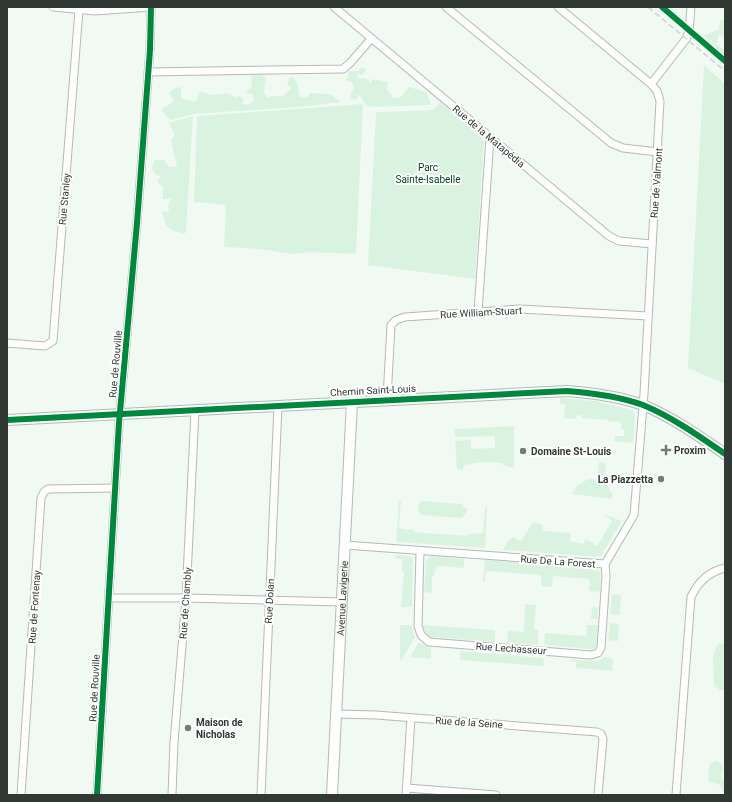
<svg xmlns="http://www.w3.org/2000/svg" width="732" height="802" font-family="Roboto,sans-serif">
  <rect width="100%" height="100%" fill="#f0faf3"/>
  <g fill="#daf3e1">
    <path d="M720 20 725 21V38L719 35 717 44 724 50 725 48V58H722L711 50 712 41 703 36 719 29Z"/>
    <path d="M704 65 725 84V384L688 368Z"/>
    <path d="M361 68H366L363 75 357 74 359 79 363 78 369 80V84L373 79 388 82 387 90 392 95 391 98 401 97 409 87 426 92 431 105 377 107 367 106 359 95 356 100 351 99V93L354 88 352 82 346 81 349 71H359Z"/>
    <path d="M251 75H262L266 79 264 93 268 98 272 96H283L291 89 287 83 291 76 297 82 300 97H308L310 93 330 94 341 102 299 107 194 114 170 120 161 110 174 101 169 93 175 88 181 87V98L195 102 201 91 211 95 227 93 236 97 240 96 244 99 242 104 248 105 254 100 253 95 246 93 252 85Z"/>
    <path d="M440 102 484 140 475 279 368 265 376 112 433 110Z"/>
    <path d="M363 104 356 254 309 252 293 254 259 249 224 247 226 205 194 202 197 116Z"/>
    <path d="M193 116 186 233C170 233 165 227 162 211L169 212 168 205 171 199H163V187L157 182 161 176 156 175 152 169 154 160H164L169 167H177L171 140 175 134 169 123Z"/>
    <path d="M560 398 596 401 632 410 635 414 633 443 614 441 615 436H624V430L621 429V422L611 421 609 423V420L581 418V415H577L576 419 564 418 565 405 560 404Z"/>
    <path d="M514 426V468L503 465 502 463 483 462 464 465 463 470 457 469 455 441 471 440V449L495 448V436L455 437V429Z"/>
    <path d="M599 462 606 463 605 479 598 478Z"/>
    <path d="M588 479 603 480 613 494 612 499 572 494 578 485Z"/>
    <path d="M401 500 399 527 402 529 414 530V532L468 536V534L483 533 485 506 487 507 485 548 396 542 399 501Z"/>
    <path d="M424 501 463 504 462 507 467 508V511L463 517 460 518 421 515 418 511 419 502Z"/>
    <path d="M604 514 622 521 600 557 503 550 508 541 513 537 521 541 533 522 543 525V531L571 533 570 541 583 544 586 539 597 546 612 521Z"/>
    <path d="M395 555 410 556 413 559 412 607H401L404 571H402V559L396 558Z"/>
    <path d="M430 556 464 559V568L437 566V569H435L434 576H432V593L424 592 426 561Z"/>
    <path d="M485 560 597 568 601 574 600 592 589 591 590 579 553 576 552 587 541 586V575L486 571 485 582H483Z"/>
    <path d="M612 594 621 595 620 615 610 614Z"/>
    <path d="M525 604 536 605 534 629 538 630V645L507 643 508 631 524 632Z"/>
    <path d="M592 607 598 608 597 619H591Z"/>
    <path d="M610 623 619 624 618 641 608 640Z"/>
    <path d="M400 625H411L415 637 402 660H400Z"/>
    <path d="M423 625 495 630V642L431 637 425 632Z"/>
    <path d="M587 625H598L596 646 594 649 544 645 545 633 586 636Z"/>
    <path d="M419 642 431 649V659L410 657Z"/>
    <path d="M720 643 725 645V690H720L714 686 713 659 716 646Z"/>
    <path d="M460 651 544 658 543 666 460 660Z"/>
    <path d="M605 657 613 659 612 671 576 668V662H571V659L597 661Z"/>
    <path d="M717 761 722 764 723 770 721 776 725 783V792L722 791 719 784 709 782 708 773 710 763Z"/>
  </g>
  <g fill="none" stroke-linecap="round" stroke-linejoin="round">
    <defs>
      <g id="street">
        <path d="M53 7 95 11 151 7"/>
        <path d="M334 7 609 236 619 241 652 244"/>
        <path d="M446 7 611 143 623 148 658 152"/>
        <path d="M558 7 651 84 657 91 660 101 644 394 634 515 605 564"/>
        <path d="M148 72 343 69 350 63 371 39"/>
        <path d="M651 84 686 39 689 31 691 7"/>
        <path d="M478 312 490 137"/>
        <path d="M7 343 45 346 53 341 79 10"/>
        <path d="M387 399 391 325 396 320 405 317 520 309 648 316"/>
        <path d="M345 545 605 564"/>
        <path d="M420 551 418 626 421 635 429 642 591 655 598 653 601 648 606 576 605 564"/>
        <path d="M109 598H186L341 602"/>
        <path d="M336 714 376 715 597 732 601 734 603 739 598 795"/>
        <path d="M407 788 496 795"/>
        <path d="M21 795 41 498 44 492 48 489 115 488"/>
        <path d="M97 795 119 423 137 223 150 50 151 7"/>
        <path d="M172 795 174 742 186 598 195 410"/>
        <path d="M261 795 278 406"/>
        <path d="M406 795 411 718"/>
        <path d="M676 795 691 597C698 582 708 572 725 568"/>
      </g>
      <g id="secondary">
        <path d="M7 420 567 391C593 393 618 396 643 405 672 417 699 436 725 454"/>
        <path id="s1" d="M332 795 352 402"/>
      </g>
    </defs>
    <use href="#street" stroke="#b3bbb5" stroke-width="9"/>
    <use href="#secondary" stroke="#b3bbb5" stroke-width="12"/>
    <use href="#street" stroke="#fdfefd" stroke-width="7"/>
    <use href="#secondary" stroke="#fdfefd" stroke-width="10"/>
    <path stroke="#d7dad8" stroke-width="2" stroke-dasharray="6 3" stroke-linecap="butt" d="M648 7 725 71"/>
    <defs>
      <g id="cycleway">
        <path d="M662 7 725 61"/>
        <path d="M7 420 567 391C593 393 618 396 643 405 672 417 699 436 725 454"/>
        <path d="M97 795 119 423 137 223 150 50 151 7"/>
      </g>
    </defs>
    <use href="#cycleway" stroke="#fff" stroke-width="8"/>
    <use href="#cycleway" stroke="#00873e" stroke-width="6"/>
  </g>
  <g fill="#737d76" stroke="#fff" stroke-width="1.5">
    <path d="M664 444h4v4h4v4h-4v4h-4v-4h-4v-4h4z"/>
    <circle cx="523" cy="451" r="4"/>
    <circle cx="661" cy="479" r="4"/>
    <circle cx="188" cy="728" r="4"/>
  </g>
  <g text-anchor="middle" stroke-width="4" stroke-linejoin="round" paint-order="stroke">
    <g font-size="10" fill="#303933" stroke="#fff">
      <text transform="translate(489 136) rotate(40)" y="4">Rue de la Matapédia</text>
      <text transform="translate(656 183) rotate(-86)" y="4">Rue de Valmont</text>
      <text transform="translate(64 199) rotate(-85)" y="4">Rue Stanley</text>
      <text transform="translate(481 312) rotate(-3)" y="4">Rue William-Stuart</text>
      <text transform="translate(115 364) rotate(-85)" y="4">Rue de Rouville</text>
      <text transform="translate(373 390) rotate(-3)" y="4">Chemin Saint-Louis</text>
      <text transform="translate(558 561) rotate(4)" y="4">Rue De La Forest</text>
      <text dy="4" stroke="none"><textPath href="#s1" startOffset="197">Avenue Lavigerie</textPath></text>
      <text transform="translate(269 601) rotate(-87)" y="4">Rue Dolan</text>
      <text transform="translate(185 603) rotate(-86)" y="4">Rue de Chambly</text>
      <text transform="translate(34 607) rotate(-86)" y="4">Rue de Fontenay</text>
      <text transform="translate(511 648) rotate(4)" y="4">Rue Lechasseur</text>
      <text transform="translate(94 688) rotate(-87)" y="4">Rue de Rouville</text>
      <text transform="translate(469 722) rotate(4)" y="4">Rue de la Seine</text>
    </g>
    <g font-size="10" fill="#042" stroke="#fff">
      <text x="428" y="171">Parc<tspan x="428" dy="12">Sainte-Isabelle</tspan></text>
    </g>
    <g font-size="10" font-weight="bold" fill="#303933" stroke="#fff" text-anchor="start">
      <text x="674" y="454">Proxim</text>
      <text x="531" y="455">Domaine St-Louis</text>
      <text x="653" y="483" text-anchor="end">La Piazzetta</text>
      <text x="196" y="726">Maison de<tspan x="196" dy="12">Nicholas</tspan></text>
    </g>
  </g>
  <rect width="732" height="802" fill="none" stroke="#303933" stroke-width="16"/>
</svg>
